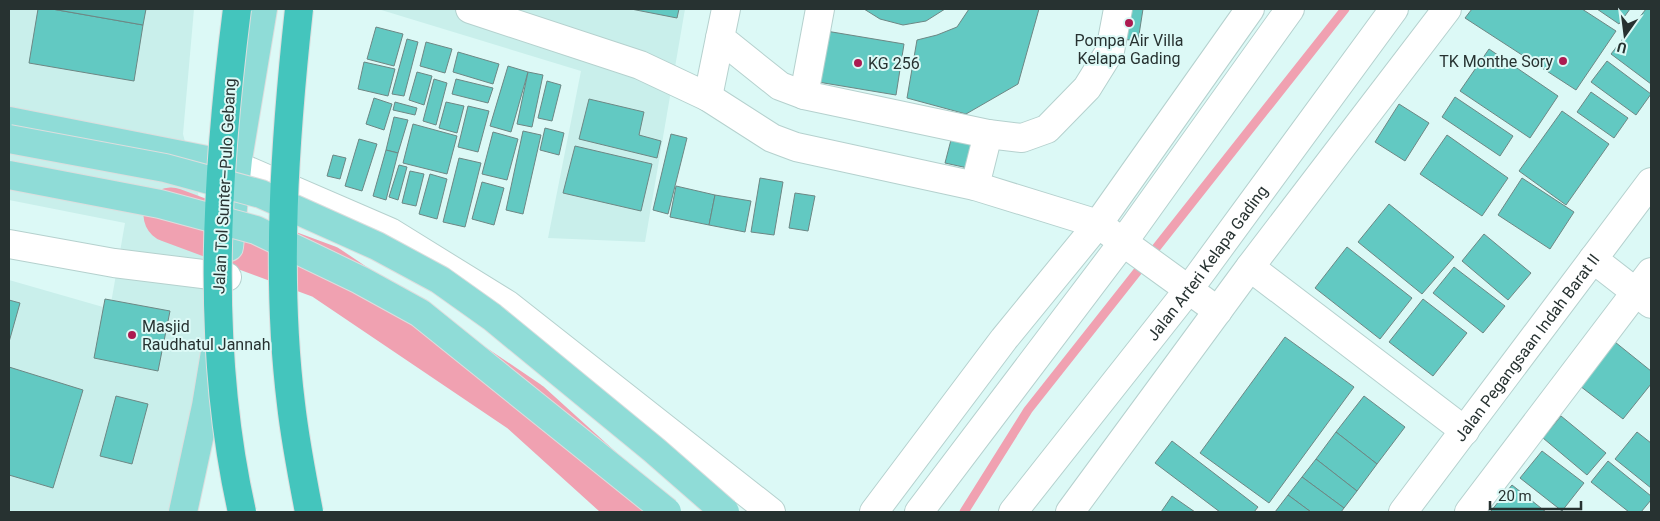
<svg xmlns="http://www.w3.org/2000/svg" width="1660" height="521" font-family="Roboto,sans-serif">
  <rect width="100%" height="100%" fill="#dcf9f6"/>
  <g fill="#c9efeb">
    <path d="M9 9H194L183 134 219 277 186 512H9V280L110 309 125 223 9 200Z"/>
    <path d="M378 9H685L645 242 548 238 581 71Z"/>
  </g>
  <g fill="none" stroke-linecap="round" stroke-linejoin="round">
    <path stroke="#f0a1b1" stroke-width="9" d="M964 512 1028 410 1345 9"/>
    <path stroke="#f0a1b1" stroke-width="55" d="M171 215 325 272 525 407 641 512"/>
  </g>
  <g fill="#62c9c2" stroke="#6d8784">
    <path d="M38 9H52L143 25 134 81 29 63Z"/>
    <path d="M52 9H146L143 25Z"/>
    <path d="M631 9H679L677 18Z"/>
    <path d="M864 9H945L926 21 903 25 880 19Z"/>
    <path d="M969 9H1039L1018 84 966 114 907 98 917 40 937 35 957 27Z"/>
    <path d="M1119 9H1143L1138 41 1114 38Z"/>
    <path d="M1472 9H1582L1616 31 1576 90 1465 18Z"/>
    <path d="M1597 9H1630L1619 24Z"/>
    <path d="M1646 9H1651V84L1611 54Z"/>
    <path d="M376 27 403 34 394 66 367 59Z"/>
    <path d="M820 30 904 44 896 95 812 81Z"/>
    <path d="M407 39 418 42 404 96 392 94Z"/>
    <path d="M426 42 452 49 445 73 420 66Z"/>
    <path d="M1489 49 1558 96 1530 138 1460 91Z"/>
    <path d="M458 52 499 64 493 84 453 72Z"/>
    <path d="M1607 61 1651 94 1636 115 1591 82Z"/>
    <path d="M364 62 395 69 388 96 358 89Z"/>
    <path d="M508 66 528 72 511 132 490 126Z"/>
    <path d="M417 72 432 76 424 105 409 100Z"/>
    <path d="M528 72 543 75 532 127 517 124Z"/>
    <path d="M434 79 447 83 436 125 423 121Z"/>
    <path d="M456 79 493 88 488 103 452 94Z"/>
    <path d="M547 81 561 85 552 121 538 118Z"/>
    <path d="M1591 92 1628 118 1614 138 1577 112Z"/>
    <path d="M1455 97 1513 136 1500 156 1442 117Z"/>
    <path d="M374 98 392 104 384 130 366 124Z"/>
    <path d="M589 99 644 112 639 135 661 141 657 158 579 139Z"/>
    <path d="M395 102 417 108 415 115 393 110Z"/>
    <path d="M446 102 464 106 457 133 439 128Z"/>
    <path d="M1399 104 1429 123 1405 161 1375 142Z"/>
    <path d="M468 106 489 111 478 152 458 147Z"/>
    <path d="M1562 111 1609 144 1566 205 1519 171Z"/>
    <path d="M394 117 408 120 398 153 386 150Z"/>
    <path d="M413 124 457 136 447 174 403 163Z"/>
    <path d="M545 128 564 133 559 155 540 150Z"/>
    <path d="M523 131 541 135 523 214 506 210Z"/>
    <path d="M493 132 518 139 507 180 482 174Z"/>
    <path d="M671 134 687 138 668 214 653 210Z"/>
    <path d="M1447 135 1508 178 1482 216 1420 174Z"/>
    <path d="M952 136 983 143 977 170 945 163Z"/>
    <path d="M359 139 377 144 362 191 345 186Z"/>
    <path d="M575 146 652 164 641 211 563 193Z"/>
    <path d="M386 150 398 153 386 200 373 196Z"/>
    <path d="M333 155 346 158 340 179 327 176Z"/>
    <path d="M459 158 481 163 465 227 443 222Z"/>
    <path d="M399 165 407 167 398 200 389 197Z"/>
    <path d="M410 171 424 174 416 206 402 203Z"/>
    <path d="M430 174 447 179 437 219 419 214Z"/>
    <path d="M760 178 783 182 774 235 751 232Z"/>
    <path d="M1522 178 1574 212 1550 249 1498 215Z"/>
    <path d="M482 182 504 188 494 225 472 219Z"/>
    <path d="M676 186 715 195 709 225 670 217Z"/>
    <path d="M795 193 815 196 808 231 789 228Z"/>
    <path d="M715 195 751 201 745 232 709 225Z"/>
    <path d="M1389 204 1454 257 1422 294 1358 242Z"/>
    <path d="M1484 234 1531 273 1508 300 1462 261Z"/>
    <path d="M1347 247 1412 298 1380 339 1315 288Z"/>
    <path d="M1454 267 1505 306 1483 333 1433 293Z"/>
    <path d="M105 299 170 311 158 371 94 358Z"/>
    <path d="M1423 299 1467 333 1433 376 1389 342Z"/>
    <path d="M9 300 20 303 9 342Z"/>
    <path d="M1285 337 1354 387 1269 503 1200 453Z"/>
    <path d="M1615 342 1651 371V384L1623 419 1580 386Z"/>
    <path d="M9 367 83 390 53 488 9 475Z"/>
    <path d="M116 396 148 404 132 464 100 456Z"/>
    <path d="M1364 396 1405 427 1377 464 1336 432Z"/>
    <path d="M1561 416 1606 453 1587 475 1543 438Z"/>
    <path d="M1336 432 1377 464 1357 491 1316 459Z"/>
    <path d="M1637 432 1651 443V488L1615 459Z"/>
    <path d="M1172 441 1258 507 1254 512H1220L1155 463Z"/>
    <path d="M1542 451 1584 483 1562 511 1520 478Z"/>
    <path d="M1316 459 1357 491 1344 508 1302 477Z"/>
    <path d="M1608 461 1651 496V500L1641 512H1629L1591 482Z"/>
    <path d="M1302 477 1344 508 1341 512H1311L1288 495Z"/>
    <path d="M1512 485 1546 512H1493L1491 511Z"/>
    <path d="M1288 495 1311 512H1275Z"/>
    <path d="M1172 496 1195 512H1161Z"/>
  </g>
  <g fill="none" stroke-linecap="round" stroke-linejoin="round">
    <defs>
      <g id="minor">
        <path d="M470 9 640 65 708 97 772 138 796 147 975 186 1098 224 1218 311"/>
        <path d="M726 9 720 38 780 86 804 95 988 134 975 186"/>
        <path d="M804 95 820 9"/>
        <path d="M708 97 720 38"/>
        <path d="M988 134 1022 138 1047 129 1087 88 1110 51 1118 9"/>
        <path d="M237 166 390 232 508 305 771 512"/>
        <path d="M9 244 114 263 227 277"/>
        <path d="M1593 259 1651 304"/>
        <path d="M1250 267 1465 431"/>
        <path d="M874 512 1004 339 1098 224 1250 9"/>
        <path d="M919 512 1124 241 1290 9"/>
        <path id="s1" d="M1013 512 1189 289 1394 9"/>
        <path d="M1070 512 1250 267 1447 9"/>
        <path id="s2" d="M1403 512 1651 182"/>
        <path d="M1469 512 1651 272"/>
      </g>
      <g id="major">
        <path d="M9 121 237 166"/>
        <path d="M229 247 238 159 263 9"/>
        <path d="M183 512 206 406 215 352"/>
      </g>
    </defs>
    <use href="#minor" stroke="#b5d1ce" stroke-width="30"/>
    <use href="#major" stroke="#dcdede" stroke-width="30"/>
    <use href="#minor" stroke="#fff" stroke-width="28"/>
    <use href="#major" stroke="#8fdcd7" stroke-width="28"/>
    <defs>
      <g id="major-bridge">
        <path d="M9 139 165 168 261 194 377 246 440 280 492 317 654 450 725 512"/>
        <path d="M9 175 160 204 256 230 360 280 420 313 667 512"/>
      </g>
      <g id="highway-bridge">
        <path d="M237 9C216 174 205 348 242 512"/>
        <path d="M299 9C285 137 275 275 291 404 295 440 302 476 309 512"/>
      </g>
    </defs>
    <use href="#major-bridge" stroke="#dcdede" stroke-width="30" stroke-linecap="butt"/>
    <use href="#highway-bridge" stroke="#dcdede" stroke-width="30" stroke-linecap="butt"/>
    <use href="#major-bridge" stroke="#8fdcd7" stroke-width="28"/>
    <use href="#highway-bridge" stroke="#44c5bd" stroke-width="28"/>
  </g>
  <g fill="#ac1b51" stroke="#dcf9f6" stroke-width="2">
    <circle cx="1129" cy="23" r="5"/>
    <circle cx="1563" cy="61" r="5"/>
    <circle cx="858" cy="63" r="5"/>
    <circle cx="132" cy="335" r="5"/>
  </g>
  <g text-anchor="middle" stroke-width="4" stroke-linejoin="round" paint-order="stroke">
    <g font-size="16" fill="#273231" stroke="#dcf9f6" text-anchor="start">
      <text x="1129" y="46" text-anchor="middle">Pompa Air Villa<tspan x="1129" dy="18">Kelapa Gading</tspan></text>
      <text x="1553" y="67" text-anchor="end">TK Monthe Sory</text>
      <text x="868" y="69">KG 256</text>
      <text x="142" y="332">Masjid<tspan x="142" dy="18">Raudhatul Jannah</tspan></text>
    </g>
    <g font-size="16" fill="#273231" stroke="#dcf9f6">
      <text transform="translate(224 186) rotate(-87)" y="6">Jalan Tol Sunter–Pulo Gebang</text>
      <text dy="6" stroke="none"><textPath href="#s1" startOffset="316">Jalan Arteri Kelapa Gading</textPath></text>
      <text dy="6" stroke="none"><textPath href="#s2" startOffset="206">Jalan Pegangsaan Indah Barat II</textPath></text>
    </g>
  </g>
  <rect width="1660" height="521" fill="none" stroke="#273231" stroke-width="20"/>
  <g transform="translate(1625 35) rotate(194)" stroke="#dcf9f6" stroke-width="4" paint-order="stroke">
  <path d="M0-4L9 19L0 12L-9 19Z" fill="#273231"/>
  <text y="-8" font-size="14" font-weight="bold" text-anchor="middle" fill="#273231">U</text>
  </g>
  <path d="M1490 501v8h91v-8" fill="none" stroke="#273231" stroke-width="2.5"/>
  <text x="1498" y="501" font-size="15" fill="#273231" stroke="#dcf9f6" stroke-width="4" paint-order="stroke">20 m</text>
</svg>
